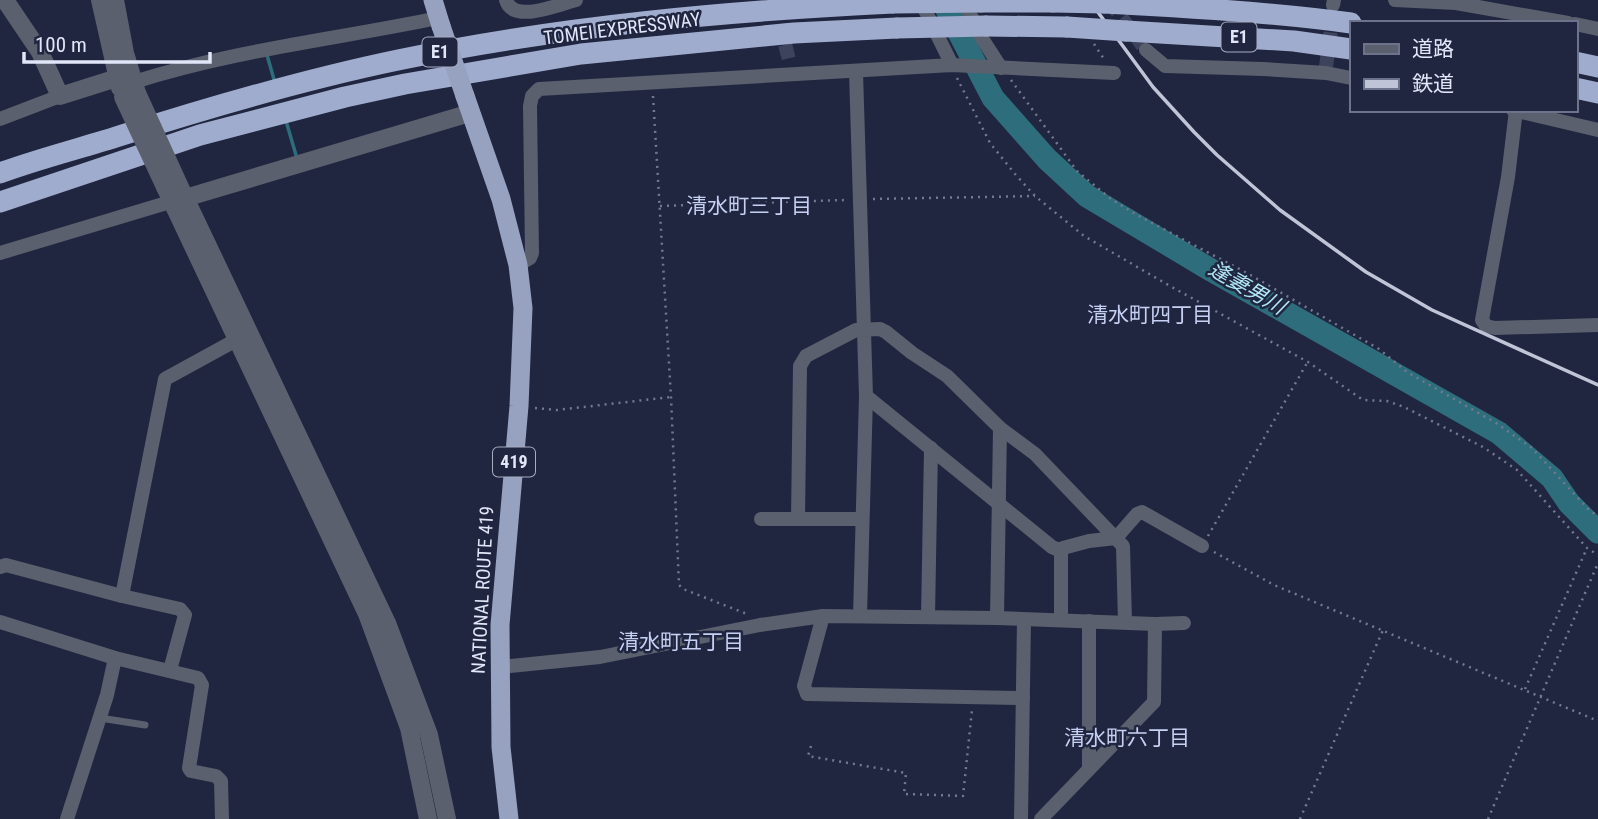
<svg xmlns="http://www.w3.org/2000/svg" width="1598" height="819" font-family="'Roboto Condensed','Noto Sans JP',sans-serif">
  <rect width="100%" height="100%" fill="#202640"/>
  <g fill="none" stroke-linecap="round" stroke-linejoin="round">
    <g stroke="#2e6d7c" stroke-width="3.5">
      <path d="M267 55 275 83"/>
      <path d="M286 121 296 155"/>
    </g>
    <path stroke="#2e6d7c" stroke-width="23" d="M942 0 993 98 1047 159 1087 196 1211 270 1499 433 1552 478 1569 503 1598 532"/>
    <g stroke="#3d435c" stroke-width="14" stroke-dasharray="14 7" stroke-linecap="butt">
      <path d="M1109 1 1146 50"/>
      <path d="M775 4 789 60"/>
      <path d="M1326 67 1333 13"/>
    </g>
    <g stroke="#747990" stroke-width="2.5" stroke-dasharray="2 5" stroke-linecap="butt">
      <path d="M1094 44 1104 59"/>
      <path d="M957 78 990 143 1015 174 1035 196 1084 236 1170 286 1308 362 1363 400 1387 401 1404 407 1483 447 1517 470 1587 548 1598 555"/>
      <path d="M1011 80 1077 171 1111 199 1137 215 1245 272 1379 349 1407 372 1496 423 1532 448 1589 510 1598 516"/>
      <path d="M653 96 671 397 679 585 683 589 747 614"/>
      <path d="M873 199 1035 196"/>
      <path d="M660 206 846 200"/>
      <path d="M535 408 557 410 671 397"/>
      <path d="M1208 536 1307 363"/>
      <path d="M1214 552 1274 585 1598 721"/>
      <path d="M1525 689 1587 548"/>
      <path d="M811 746 808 756 906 773 904 794 963 796 972 710"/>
      <path d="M1300 819 1383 630"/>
      <path d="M1488 819 1598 563"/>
    </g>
    <path stroke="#5a606d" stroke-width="7" d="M100 718 145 725"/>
    <g stroke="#5a606d" stroke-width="14">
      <path d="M506 0C513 24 558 5 576 0"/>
      <path d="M920 0 952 65"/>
      <path d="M963 0 983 40 1001 68"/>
      <path d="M1395 0 1456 3 1568 23"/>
      <path d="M1333 5 1334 0"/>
      <path d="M1575 24 1598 29"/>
      <path d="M1146 50 1165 66 1263 69 1326 73 1351 78"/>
      <path d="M856 72 866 396 860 616"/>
      <path d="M134 82C234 50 337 39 438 18"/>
      <path d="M1513 110 1598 130"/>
      <path d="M1516 110 1508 177 1482 320 1486 326 1495 328 1598 325"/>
      <path d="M0 119 60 96"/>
      <path d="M0 253 180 199"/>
      <path d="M518 265 530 258 532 253 530 106 532 96 539 89 952 65 1114 73"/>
      <path d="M866 396 1052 547 1061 551 1063 548 1089 541 1116 538 1137 514 1142 512 1202 546"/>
      <path d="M798 518 800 366 806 356 856 330 880 329 886 332 912 353 947 376 1000 428 1035 454 1123 546 1125 622"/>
      <path d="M761 519H861"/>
      <path d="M1061 551V620"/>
      <path d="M0 567 6 565 122 596 180 609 185 615 170 670"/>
      <path d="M122 596 165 379 238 339"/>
      <path d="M823 616 804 686 807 694 1023 698"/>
      <path d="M928 617 931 448"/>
      <path d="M997 618 1000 428"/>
      <path d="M0 622 115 658 198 678 202 685 189 768 191 771 216 776 221 781 222 819"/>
      <path d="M1155 624 1184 623"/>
      <path d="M500 667 600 657 760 625 823 616 997 618 1155 624 1154 702 1041 819"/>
      <path d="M1089 768V621"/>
      <path d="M67 819 107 695 115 658"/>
      <path d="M1021 819 1024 620"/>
    </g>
    <g stroke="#5a606d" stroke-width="18">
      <path d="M5 0 40 52 60 96 117 78"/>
      <path d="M100 0 120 88"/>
      <path d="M115 0 125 53 137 93"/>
      <path d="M179 185 387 623 429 735 447 819"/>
      <path d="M165 187 367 614 409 728 428 819"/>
      <path d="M185 198 470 113"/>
    </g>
    <g stroke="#96a2c0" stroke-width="19">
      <path d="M433 0 441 26"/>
      <path d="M465 96 501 199 518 265 523 308 519 406 500 625 501 747 509 819"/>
    </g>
    <g stroke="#a0accd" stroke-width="21">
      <path d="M981 2H1053"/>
      <path d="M1104 3C1187 7 1269 12 1351 23"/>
      <path d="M986 26 1067 27"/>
      <path d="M1126 31 1294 41 1351 49"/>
      <path d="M1575 62 1598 67"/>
      <path d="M1575 88 1598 93"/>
      <path d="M0 173C38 159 78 149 116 137 210 107 302 80 398 60 561 26 728 11 893 3"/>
      <path d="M0 202 200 135 345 97 405 84 581 54 794 33 897 28"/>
    </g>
    <path stroke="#bfc4d7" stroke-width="3.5" d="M1089 0 1153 87 1194 132 1217 155 1280 210 1366 272 1432 310 1598 385"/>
    <g stroke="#5a606d" stroke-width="18">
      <path d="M137 93 179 185"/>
      <path d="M123 97 165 187"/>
    </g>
    <path stroke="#96a2c0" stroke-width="19" d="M441 26 465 96"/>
    <g stroke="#a0accd" stroke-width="21">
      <path d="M1053 2 1104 3"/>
      <path d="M893 3 981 2"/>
      <path d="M1067 27 1126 31"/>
      <path d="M897 28 986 26"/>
    </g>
  </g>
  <g text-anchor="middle" stroke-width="5" stroke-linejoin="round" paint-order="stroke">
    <g fill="#202640" stroke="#a7acc1" stroke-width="2">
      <rect x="1221.5" y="22.5" width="35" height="29" rx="5"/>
      <rect x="422.5" y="37.5" width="35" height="29" rx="5"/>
      <rect x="493" y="447.5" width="42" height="29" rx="5"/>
    </g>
    <g font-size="18" font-weight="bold" fill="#e1e6f8">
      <text x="1239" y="43">E1</text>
      <text x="440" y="58">E1</text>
      <text x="514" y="468">419</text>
    </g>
    <g font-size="19" fill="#e1e6f8" stroke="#202640">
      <text transform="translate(622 28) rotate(-7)" y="7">TOMEI EXPRESSWAY</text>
      <text transform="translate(482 590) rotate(-87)" y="7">NATIONAL ROUTE 419</text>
    </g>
    <g font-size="21" fill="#c6d0f3" stroke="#202640">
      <text x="749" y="213">清水町三丁目</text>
      <text x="1150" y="322">清水町四丁目</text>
      <text x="681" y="649">清水町五丁目</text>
      <text x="1127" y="745">清水町六丁目</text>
    </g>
    <g font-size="21" font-style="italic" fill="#b1e6f4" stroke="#202640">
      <text transform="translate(1247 288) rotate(30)" y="7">逢妻男川</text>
    </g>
  </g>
  <rect x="1350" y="21" width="228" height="91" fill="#202640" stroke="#6d738a" stroke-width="2"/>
  <rect x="1364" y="44" width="35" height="10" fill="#5a606d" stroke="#6d738a" stroke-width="2"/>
  <text x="1412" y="56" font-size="21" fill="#e1e6f8">道路</text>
  <rect x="1364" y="79" width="35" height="10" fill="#bfc4d7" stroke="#6d738a" stroke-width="2"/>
  <text x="1412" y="91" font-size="21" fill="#e1e6f8">鉄道</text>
  <path d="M24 52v10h186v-10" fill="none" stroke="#e1e6f8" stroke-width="3.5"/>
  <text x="35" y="52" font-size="21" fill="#e1e6f8" stroke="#202640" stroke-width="5" paint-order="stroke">100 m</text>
</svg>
